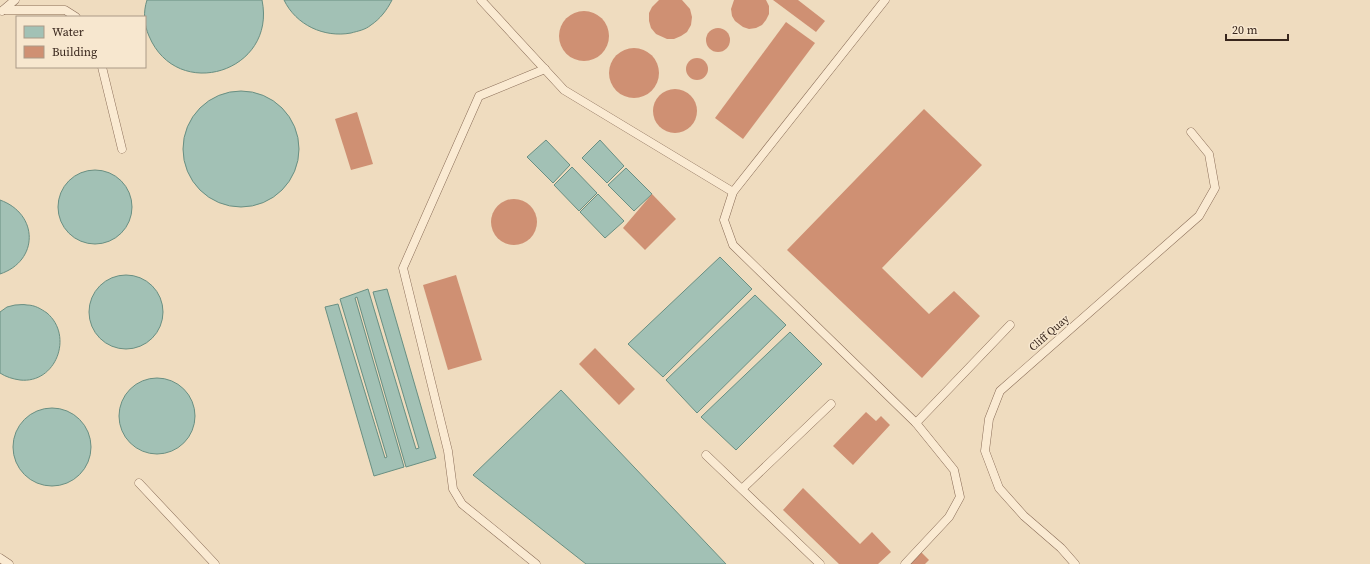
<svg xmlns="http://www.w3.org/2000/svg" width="1370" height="564" viewBox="0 0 1370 564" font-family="'Source Serif 4',serif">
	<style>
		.water { fill: #a2c1b5; stroke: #698f82 }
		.building { fill: #cf9073 }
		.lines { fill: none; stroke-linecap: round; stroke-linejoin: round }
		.service-casing { stroke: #896c57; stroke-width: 9 }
		.service { stroke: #faead2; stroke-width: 8 }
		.labels { text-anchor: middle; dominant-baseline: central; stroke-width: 3; stroke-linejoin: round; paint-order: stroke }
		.street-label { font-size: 11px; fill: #38261c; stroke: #f7e7cf }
	</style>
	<rect width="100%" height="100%" fill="#efdcbf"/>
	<g class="water">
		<path d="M147,0H262C277,72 177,103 149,36C144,25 143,12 147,0Z"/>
		<path d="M284,0H392C387,10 380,19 371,25C365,30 358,31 351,33C324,38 296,25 284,0Z"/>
		<circle cx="241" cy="149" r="58"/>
		<polygon points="546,140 570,165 553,183 527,157"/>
		<polygon points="600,140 624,166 607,183 582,158"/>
		<polygon points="572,167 597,193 579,211 554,185"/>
		<polygon points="626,168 652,194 634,211 608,185"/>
		<circle cx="95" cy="207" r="37"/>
		<polygon points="598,194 624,221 605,238 580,212"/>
		<path d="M0,200C39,214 39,261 0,274Z"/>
		<polygon points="720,257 752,289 663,377 628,344"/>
		<circle cx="126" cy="312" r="37"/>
		<polygon points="368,289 416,449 419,448 373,292 387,289 436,458 406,467 357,297 355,298 404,467 374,476 325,307 338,304 385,458 387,457 340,299"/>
		<polygon points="755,295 786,325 697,413 666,380"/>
		<path d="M15,305C19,305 23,304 27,305C35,305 41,309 47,313C74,336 56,384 20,380C13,379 6,377 0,373V312L7,307Z"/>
		<polygon points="790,332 822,364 736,450 701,417"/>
		<circle cx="157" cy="416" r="38"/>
		<polygon points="561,390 726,564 586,564 473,475"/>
		<circle cx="52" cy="447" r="39"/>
	</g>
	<g class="building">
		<polygon points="659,0 682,0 690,9 692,17 691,25 687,32 681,36 674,39 667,39 656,34 651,28 649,21 649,13 652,7"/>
		<polygon points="734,0 766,0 769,6 769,14 766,20 762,25 756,28 749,29 743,27 735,21 732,16 731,9"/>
		<polygon points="773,0 798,0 825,21 816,32"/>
		<circle cx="584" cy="36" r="25"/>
		<polygon points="786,22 815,43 743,139 715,118"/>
		<circle cx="718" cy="40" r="12"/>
		<circle cx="634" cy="73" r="25"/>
		<circle cx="697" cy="69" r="11"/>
		<circle cx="675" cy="111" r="22"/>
		<polygon points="924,109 982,165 882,268 929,314 954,291 980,316 922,378 787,250"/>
		<polygon points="357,112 373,164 351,170 335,119"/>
		<polygon points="652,194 676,219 645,250 623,228"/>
		<circle cx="514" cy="222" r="23"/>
		<polygon points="456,275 482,360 448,370 423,285"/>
		<polygon points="595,348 635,389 619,405 579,364"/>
		<polygon points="866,412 876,421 881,416 890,425 853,465 833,446"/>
		<polygon points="803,488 860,544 872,532 891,552 878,564 839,564 783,510"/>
		<polygon points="921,552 929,560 925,564 908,564"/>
	</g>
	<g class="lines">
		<defs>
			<g id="service">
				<polyline points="481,0 564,90 733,192"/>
				<polyline points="885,0 733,192 724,220 733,245 916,423 954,470 960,497 949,517 905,564"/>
				<polyline points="4,10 65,10 76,17"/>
				<polyline points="2,11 15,0"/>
				<polyline points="102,67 122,149"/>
				<polyline points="916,423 1010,325"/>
				<polyline points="706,455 820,564"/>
				<polyline points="139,483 215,564"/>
				<polyline points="742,489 831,404"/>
				<polyline points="0,558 9,564"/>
				<polyline points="536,564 462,504 453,489 448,451 403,268 479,96 545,69"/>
				<polyline points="1075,564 1061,548 1024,516 999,488 985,451 989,419 1000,391 1199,216 1215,188 1209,154 1191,132"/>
			</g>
		</defs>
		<use href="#service" class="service-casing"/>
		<use href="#service" class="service"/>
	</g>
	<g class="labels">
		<g class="street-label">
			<text transform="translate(1049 333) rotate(-41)">Cliff Quay</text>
		</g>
	</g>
	<rect x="16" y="16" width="130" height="52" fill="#f7e7cf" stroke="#ab9a87"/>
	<rect x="24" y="26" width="20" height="12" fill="#a2c1b5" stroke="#ab9a87"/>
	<text x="52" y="36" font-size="12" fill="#38261c">Water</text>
	<rect x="24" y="46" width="20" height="12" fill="#cf9073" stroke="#ab9a87"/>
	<text x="52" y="56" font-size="12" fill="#38261c">Building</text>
	<path d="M1226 34v6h62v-6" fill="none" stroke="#38261c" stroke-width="2"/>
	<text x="1232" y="34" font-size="12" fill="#38261c" stroke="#f7e7cf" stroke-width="3" paint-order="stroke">20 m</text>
</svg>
